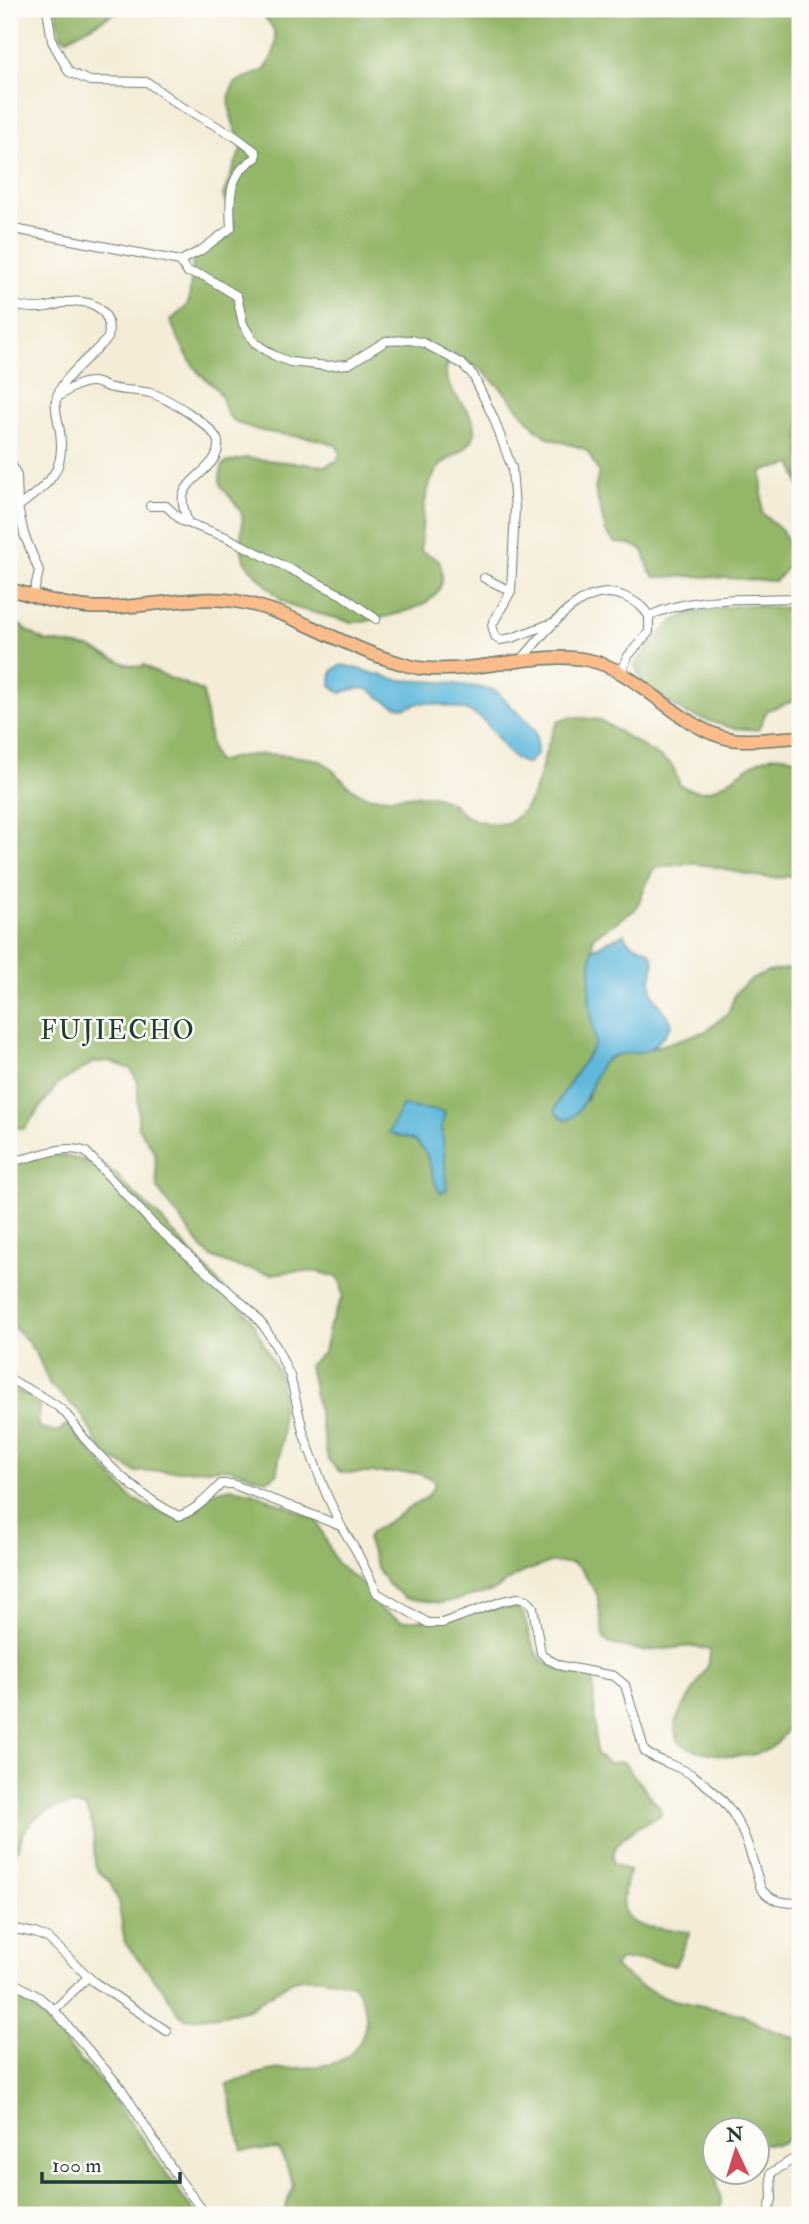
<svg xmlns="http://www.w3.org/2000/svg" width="809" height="2224" viewBox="0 0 809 2224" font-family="'IM FELL Double Pica',serif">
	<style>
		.forest { fill: #94b669; stroke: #5a7a4e; stroke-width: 2 }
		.water { fill: #5fb8dc; stroke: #3f7a88; stroke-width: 2 }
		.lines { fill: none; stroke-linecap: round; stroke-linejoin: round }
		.minor-casing { stroke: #6a7a6d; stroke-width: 10 }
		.primary-casing { stroke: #6a7a6d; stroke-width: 15 }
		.minor { stroke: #fff; stroke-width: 8 }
		.primary { stroke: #f9bc8a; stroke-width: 12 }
		.labels { text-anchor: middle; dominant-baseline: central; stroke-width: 5; stroke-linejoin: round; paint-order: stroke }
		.quarter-label { font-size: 26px; letter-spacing: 2px; fill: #1f3d34; stroke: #fdfcf7 }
	</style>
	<rect width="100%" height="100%" fill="#fdfcf7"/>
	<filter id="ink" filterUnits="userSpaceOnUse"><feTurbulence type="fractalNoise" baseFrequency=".0143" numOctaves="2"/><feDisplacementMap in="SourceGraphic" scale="14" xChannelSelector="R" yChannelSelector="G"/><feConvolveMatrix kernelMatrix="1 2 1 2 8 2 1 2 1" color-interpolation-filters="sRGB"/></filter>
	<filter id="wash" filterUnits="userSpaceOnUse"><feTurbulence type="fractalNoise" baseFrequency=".00686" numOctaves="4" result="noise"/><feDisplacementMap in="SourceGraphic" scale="28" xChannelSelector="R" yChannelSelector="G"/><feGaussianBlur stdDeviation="1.57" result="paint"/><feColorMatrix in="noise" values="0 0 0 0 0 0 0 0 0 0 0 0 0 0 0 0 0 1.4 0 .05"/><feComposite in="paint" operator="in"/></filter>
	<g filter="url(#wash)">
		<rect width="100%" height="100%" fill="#f4ecd7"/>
		<g class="forest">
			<polygon points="56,9 122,9 67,39 61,36"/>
			<path d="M251,9H800V488L793,464L762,471V513C776,525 799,542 789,564C787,570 779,576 775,581L692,576L655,577L650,571L643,550L630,544L615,543L606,532L595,489L599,473L588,452L582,448L552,439L538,431L501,388L479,368L454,355C425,386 484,410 474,436C469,450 452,455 442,464C422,484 422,525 421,551L439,560C453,600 416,610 384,617C373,620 362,623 351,622L296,608L282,601L249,567C233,545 247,525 241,512C230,490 212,491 224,463L246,458L325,466L337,461L340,454L337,446C311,434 285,437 258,430C249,428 235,423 229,416C224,409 224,398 218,391C212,383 205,379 199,373C186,358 179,338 170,321L186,307L189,301L194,251C211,246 238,241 233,217C231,209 225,204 223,195L242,147C236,131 227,112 230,94C233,77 251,78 264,70C268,67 270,61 272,56C282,35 271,18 251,9Z"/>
			<path d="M800,604V699L767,710L758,730L732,728L687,714L643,685L635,665C665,628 669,613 720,608C731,607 742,605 752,605C767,606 787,611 800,604Z"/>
			<path d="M9,616L26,630L45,641L90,648L126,664L142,667L144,665C162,678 184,681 203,692L211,749L217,762C245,753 271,752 300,757C307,758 316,758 321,761C337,770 348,792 367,796C398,803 418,786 451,803C455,805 458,810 462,813C473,822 501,828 513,820C544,797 539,751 559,721L572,717L600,720L672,765L680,785C720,807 737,763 773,756C781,754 792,758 800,759V873C765,887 733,867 697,864C682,863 668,866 653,869L636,909L593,937L589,996L595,1044L560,1098L586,1101L599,1067L604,1061L623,1052L638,1053L706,1031L728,1013L736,992L747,982L767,972L795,968L800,964V1690C790,1749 762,1765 705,1752C696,1750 680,1747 677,1738C666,1713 713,1677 710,1650L694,1646L644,1651L610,1644L604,1639L597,1594L581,1569L572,1563H548L519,1574L493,1591L442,1603L405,1598L388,1584L379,1572L367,1539L370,1533L427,1497L435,1485L432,1479L417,1473H344L337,1470L328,1459L309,1365L324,1352L330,1325L343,1296L341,1282L336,1277L320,1272L295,1271L272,1274L234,1266L213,1258L202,1248L157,1188L155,1152L138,1127V1082L131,1069L109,1061L93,1063L58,1084L24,1129L9,1126Z"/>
			<polygon points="48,1153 98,1163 117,1174 125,1185 159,1217 250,1317 281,1378 282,1437 277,1473 272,1478 265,1480 228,1468 136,1472 103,1453 81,1413 50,1385 38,1357 25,1338 9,1323 9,1164"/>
			<path d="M9,1387L39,1401L38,1427L58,1432L67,1424L130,1497L148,1507L173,1516L180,1514L209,1493L231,1488L252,1492L316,1519L337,1564L366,1587L381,1610L401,1621L450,1618L498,1606L518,1609L523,1614C527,1626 530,1641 536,1652C545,1670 575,1674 593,1677L596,1754L609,1763L623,1762L660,1808L661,1815C643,1823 608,1841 613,1863L629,1871C609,1932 642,1926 690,1932L675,1966C655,1961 639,1958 619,1961L614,1967L639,1985L665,1998L740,2014L767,2028L800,2040V2125C781,2148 785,2145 757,2143L756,2130H714V2169L721,2199V2215H610L597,2213L594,2215H283L293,2185L286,2164L278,2149L242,2150L227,2085C242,2080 258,2072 274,2070C309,2065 349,2074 363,2034C370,2014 364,2000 353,1984C333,1980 313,1974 293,1980L248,2009L218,2016L186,2019L180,2015L164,1990L125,1943L118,1901L110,1882L98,1871L95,1864L93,1827L86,1808C74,1803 64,1805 53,1809C18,1822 27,1837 9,1863Z"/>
			<polygon points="9,1990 30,2004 108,2091 196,2215 94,2215 50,2212 9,2215"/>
		</g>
		<g class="water">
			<path d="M343,665L398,680L441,682L490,689L496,691L532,727L536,733L537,754L527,764C502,757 498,730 478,716C468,709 432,702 420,703C413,704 407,710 399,707C371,700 378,679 341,693L331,685L332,672L337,667Z"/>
			<path d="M624,934C628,949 648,944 653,957C656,966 650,976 651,985C652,1001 666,1010 672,1024C666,1034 660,1042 651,1048C636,1058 613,1047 601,1065C594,1074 575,1144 555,1110L560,1098L595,1044L589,996L592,949Z"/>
			<path d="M402,1106L445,1112L442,1125L447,1190L441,1193C428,1178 435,1158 416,1142C408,1136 397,1138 389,1132Z"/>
		</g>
	</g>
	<g filter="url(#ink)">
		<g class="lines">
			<defs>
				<g id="minor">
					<path d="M9,228L180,261L200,251L231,228C229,201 228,172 256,158V152L236,137L177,104L147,82L90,81L69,72L52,41L47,9"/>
					<polyline points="180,261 187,272 204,276 237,296 243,324 254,342 273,355 290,362 327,366 349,364 386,341 411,340 424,343 462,364 473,375 494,419 512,468 515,508 511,591 492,625 495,636 499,640 512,638 555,622"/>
					<path d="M9,304C21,307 35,310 47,307C54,306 61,303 68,302C94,299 113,311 108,338C94,354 59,379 56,400C54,410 59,422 60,432C66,474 47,484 18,507"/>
					<path d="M58,397C68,390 79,382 92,382C98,382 102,385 108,387C121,391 137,390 150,393C166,397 217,427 218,443C220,467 188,476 183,496C181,505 186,515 188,523"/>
					<polyline points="9,458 17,476 18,507 24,534 39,571 33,596"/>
					<polyline points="150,506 166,506 182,521 226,537 342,595 376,619"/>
					<polyline points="484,578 511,591"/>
					<path d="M649,616C695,595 744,600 793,598L800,595"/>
					<path d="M521,660C545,633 582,580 623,596C635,601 642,605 649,616V632L628,656L623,669L616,668"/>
					<path d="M9,1161C35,1160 60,1142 86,1152L155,1226L251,1311L265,1328L278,1350L290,1376L304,1435L325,1491L341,1526L357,1552L377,1593L428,1623H442L503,1601L518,1598L527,1600L533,1607L541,1653L547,1659L562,1666L614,1676L625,1685L645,1752C660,1762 679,1766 694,1776C741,1808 746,1838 761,1889C772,1902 784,1903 800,1903"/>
					<path d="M9,1378C26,1390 49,1397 64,1412C71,1419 77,1429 84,1438C110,1468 142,1498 179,1516C197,1510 208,1497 221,1484H232L341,1526"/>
					<polyline points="9,1928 35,1933 49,1939 94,1982 167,2031"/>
					<polyline points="9,1980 39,1997 54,2010 121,2088 176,2175 206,2215"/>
					<polyline points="54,2010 88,1977"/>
					<polyline points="767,2215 772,2199 771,2173 800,2155"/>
				</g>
				<path id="primary" d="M9,589C33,596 61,605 86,607C136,611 186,594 235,601C291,610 339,645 393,661C401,663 410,667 419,668C475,675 535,650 588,660C638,669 679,730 731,739C751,742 780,738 800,737"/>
			</defs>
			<use href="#minor" class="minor-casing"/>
			<use href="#primary" class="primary-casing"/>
			<use href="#minor" class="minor"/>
			<use href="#primary" class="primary"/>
		</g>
	</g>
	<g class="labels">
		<g class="quarter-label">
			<text x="118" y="1031">FUJIECHO</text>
		</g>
	</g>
	<rect width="809" height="2224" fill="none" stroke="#fdfcf7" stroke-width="35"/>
	<g transform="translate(736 2151) rotate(356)"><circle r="33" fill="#fdfcf7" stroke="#a4b0a9" stroke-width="2"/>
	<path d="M0-5L12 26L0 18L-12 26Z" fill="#d1495b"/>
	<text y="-10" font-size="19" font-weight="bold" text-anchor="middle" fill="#1f3d34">N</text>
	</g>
	<path d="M42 2172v10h138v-10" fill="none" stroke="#1f3d34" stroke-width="3.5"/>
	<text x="52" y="2172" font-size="21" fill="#1f3d34" stroke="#fdfcf7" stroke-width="5" paint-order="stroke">100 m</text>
</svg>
